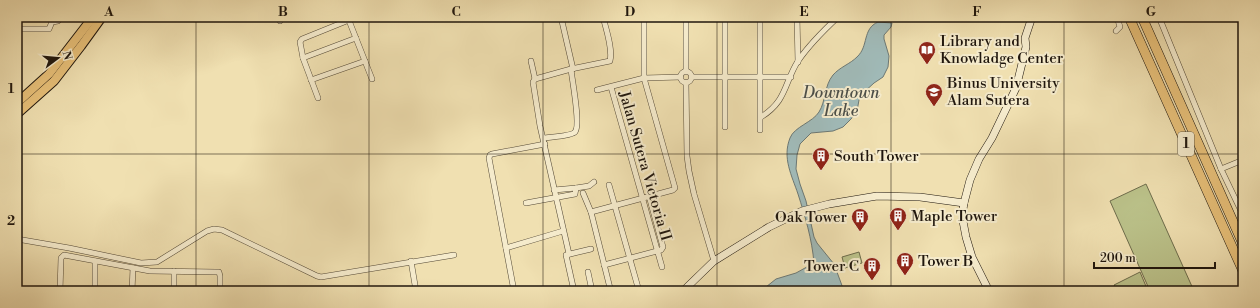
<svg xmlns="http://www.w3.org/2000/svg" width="1260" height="308" viewBox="0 0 1260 308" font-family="'Libre Bodoni',serif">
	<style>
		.green { fill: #bbc28a; stroke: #6d6c4c }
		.water { fill: #a0bab8; stroke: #6c7874 }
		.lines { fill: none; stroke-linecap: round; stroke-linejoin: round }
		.street-casing { stroke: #534836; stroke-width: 6 }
		.secondary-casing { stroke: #1f160d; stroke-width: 8 }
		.primary-casing { stroke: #1f160d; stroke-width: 10 }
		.highway-casing { stroke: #1f160d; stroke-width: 10 }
		.street { stroke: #f5ebcc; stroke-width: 5 }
		.secondary { stroke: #f5ebcc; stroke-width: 7 }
		.primary { stroke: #e8c078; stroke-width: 8 }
		.highway { stroke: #e8c078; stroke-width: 9 }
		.grid { fill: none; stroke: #1f160d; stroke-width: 1; stroke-opacity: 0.55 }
		.labels { text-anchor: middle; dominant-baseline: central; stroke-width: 4; stroke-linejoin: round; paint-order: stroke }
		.shield { fill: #f5ebcc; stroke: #5f5646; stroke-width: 1 }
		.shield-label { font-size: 14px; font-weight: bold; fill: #1f160d }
		.poi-label { font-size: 15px; fill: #1f160d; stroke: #f5ebcc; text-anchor: start }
		.street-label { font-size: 15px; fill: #1f160d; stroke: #f5ebcc }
		.water-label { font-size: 16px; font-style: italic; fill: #4c4f49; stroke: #f5ebcc }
		.neatline { fill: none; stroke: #1f160d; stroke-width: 1.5 }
		.grid-label { font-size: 13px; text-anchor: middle; font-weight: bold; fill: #1f160d }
	</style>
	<rect width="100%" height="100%" fill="#f0e0b1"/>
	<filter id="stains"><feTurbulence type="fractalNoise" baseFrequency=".005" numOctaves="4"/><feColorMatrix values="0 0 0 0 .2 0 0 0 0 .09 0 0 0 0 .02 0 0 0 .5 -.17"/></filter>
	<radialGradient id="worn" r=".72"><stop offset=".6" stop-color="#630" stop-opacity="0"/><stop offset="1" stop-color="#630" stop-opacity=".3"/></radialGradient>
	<g class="green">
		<polygon points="1146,184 1194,291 1150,291 1110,201"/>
		<polygon points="859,252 862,263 845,268 842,257"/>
		<polygon points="1140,272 1148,291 1117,291 1114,285"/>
	</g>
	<path class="water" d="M878,22L892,23L891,27L884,35V39L889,56L888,67L883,77L874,83L863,93L859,100L857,111L851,119L843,127L833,131L811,133L800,144L797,155L796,169L800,184L806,201L814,237L817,243L834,264L844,291H765L766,287L776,279L796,273L814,263C812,239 805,216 798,194C792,176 782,158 790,138C794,127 813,122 819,112C826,101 824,86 833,75C840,67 850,64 857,57C869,46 862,29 878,22Z"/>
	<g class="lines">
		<defs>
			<g id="street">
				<polyline points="279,17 280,21"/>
				<polyline points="561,17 573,69"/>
				<polyline points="686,17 686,72"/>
				<polyline points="725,17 725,127"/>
				<polyline points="760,17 760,130"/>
				<polyline points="797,17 798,62"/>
				<polyline points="1159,17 1221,169"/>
				<polyline points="348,18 372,79"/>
				<polyline points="17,29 49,29 52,22 58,21 57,17"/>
				<polyline points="1116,31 1120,27 1117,17"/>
				<polyline points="303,58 356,38"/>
				<polyline points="531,61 535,79"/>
				<circle cx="686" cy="77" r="5.5"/>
				<polyline points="692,77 791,77"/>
				<polyline points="311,80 365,61"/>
				<polyline points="686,83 687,156 689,171 694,194 714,261"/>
				<polyline points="611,87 662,267"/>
				<polyline points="597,90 644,78 681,77"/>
				<polyline points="318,98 303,58 300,42 302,39 349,20"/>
				<path d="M761,117C787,101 784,83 798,61C809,45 824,30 838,17"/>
				<path d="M544,138C550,137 572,136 575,132C581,125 572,80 571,69"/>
				<polyline points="1243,160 1221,169 1243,215"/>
				<polyline points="609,185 639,291"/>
				<polyline points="554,190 576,188"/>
				<polyline points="583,193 591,212 610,288"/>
				<polyline points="526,203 575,194 576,188 589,186 594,182"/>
				<polyline points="591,212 673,190 675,188 644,78 644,17"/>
				<polyline points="17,239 69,248 141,263 157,262 207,231 214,229 222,230 317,276 321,277 454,255"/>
				<polyline points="506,248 563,231"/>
				<path d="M569,254L540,126L533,82L535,79L571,69L610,61C613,49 606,29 603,17"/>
				<polyline points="411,261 416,291"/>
				<polyline points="604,265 661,250 663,247 649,196"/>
				<polyline points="588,272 592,291"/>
				<polyline points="60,291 61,258 64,255 150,271 216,272 219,272 220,276 220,291"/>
				<polyline points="95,291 95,261"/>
				<polyline points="132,291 133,268"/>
				<polyline points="174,291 174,271"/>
				<polyline points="514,291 489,158 490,155 492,154 545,144"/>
				<polyline points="574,291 566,255 591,249"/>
			</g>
			<g id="secondary">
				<polyline points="683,291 714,261 769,227 802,211 829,204 877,196 920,197 964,203"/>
				<polyline points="989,291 972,257 966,237 962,216 964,203 970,180 979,159 992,138 1016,88 1026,47 1025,38 1032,17"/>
			</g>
			<g id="primary">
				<polyline points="17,103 49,74 93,17"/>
				<polyline points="17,114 54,81 81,46 102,17"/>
			</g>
			<g id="highway">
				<polyline points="1129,17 1243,271"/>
				<polyline points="1142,17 1243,244"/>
			</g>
		</defs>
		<use href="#street" class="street-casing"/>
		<use href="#secondary" class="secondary-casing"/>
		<use href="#primary" class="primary-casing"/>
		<use href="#highway" class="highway-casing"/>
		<use href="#street" class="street"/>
		<use href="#secondary" class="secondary"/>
		<use href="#primary" class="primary"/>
		<use href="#highway" class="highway"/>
	</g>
	<path class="grid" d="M196,17V291M369,17V291M543,17V291M717,17V291M891,17V291M1064,17V291M17,154H1243"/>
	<defs>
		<symbol id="library-pin" viewBox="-11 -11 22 30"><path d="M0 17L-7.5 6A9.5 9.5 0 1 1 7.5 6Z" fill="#8f2418" stroke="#f5ebcc"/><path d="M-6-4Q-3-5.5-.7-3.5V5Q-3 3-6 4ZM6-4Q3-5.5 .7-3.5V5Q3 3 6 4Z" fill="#fff"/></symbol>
		<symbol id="university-pin" viewBox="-11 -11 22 30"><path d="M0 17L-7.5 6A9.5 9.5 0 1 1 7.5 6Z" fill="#8f2418" stroke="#f5ebcc"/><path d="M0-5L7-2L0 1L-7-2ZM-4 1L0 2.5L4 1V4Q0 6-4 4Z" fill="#fff"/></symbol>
		<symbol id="building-pin" viewBox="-11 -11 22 30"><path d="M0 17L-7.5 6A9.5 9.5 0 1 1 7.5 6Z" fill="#8f2418" stroke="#f5ebcc"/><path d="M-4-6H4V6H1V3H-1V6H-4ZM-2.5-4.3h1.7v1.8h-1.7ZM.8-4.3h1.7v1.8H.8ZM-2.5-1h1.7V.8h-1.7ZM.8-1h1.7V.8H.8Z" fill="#fff"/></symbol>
	</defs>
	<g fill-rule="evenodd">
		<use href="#library-pin" x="917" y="40" width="20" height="27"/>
		<use href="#university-pin" x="924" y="82" width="20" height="27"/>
		<use href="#building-pin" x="811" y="146" width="20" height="27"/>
		<use href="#building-pin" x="888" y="206" width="20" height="27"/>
		<use href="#building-pin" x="850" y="207" width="20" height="27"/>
		<use href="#building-pin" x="895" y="251" width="20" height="27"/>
		<use href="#building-pin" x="862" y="256" width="20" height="27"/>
	</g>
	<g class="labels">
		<rect class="shield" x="1178" y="132" width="16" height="24" rx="3"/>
		<g class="shield-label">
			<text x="1186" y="144">1</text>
		</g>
		<g class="poi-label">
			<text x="940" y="41">Library and<tspan x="940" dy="17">Knowladge Center</tspan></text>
			<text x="947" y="83">Binus University<tspan x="947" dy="17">Alam Sutera</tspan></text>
			<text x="834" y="156">South Tower</text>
			<text x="911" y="216">Maple Tower</text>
			<text x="847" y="217" text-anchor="end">Oak Tower</text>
			<text x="918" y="261">Tower B</text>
			<text x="859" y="266" text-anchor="end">Tower C</text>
		</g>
		<g class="street-label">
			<text transform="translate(645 166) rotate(74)">Jalan Sutera Victoria II</text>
		</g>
		<g class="water-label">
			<text x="841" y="93">Downtown<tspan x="841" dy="18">Lake</tspan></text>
		</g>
	</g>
	<rect width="1260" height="308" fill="none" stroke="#f0e0b1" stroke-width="44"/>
	<g transform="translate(58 58) rotate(74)" stroke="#f5ebcc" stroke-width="3" paint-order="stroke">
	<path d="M0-3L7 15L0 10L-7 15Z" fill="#1f160d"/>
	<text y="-6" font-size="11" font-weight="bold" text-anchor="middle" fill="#1f160d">N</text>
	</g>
	<path d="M1094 262v6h121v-6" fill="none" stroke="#1f160d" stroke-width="2"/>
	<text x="1100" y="262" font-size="12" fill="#1f160d" stroke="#f5ebcc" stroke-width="3" paint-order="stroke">200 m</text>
	<rect x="22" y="22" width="1216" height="264" class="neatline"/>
	<g class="grid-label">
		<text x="109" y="16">A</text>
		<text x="283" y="16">B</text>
		<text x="456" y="16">C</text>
		<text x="630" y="16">D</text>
		<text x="804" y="16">E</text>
		<text x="977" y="16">F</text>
		<text x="1151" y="16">G</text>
		<text x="11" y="93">1</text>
		<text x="11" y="225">2</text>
	</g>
	<rect width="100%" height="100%" filter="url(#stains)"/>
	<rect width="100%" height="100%" fill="url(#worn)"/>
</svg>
